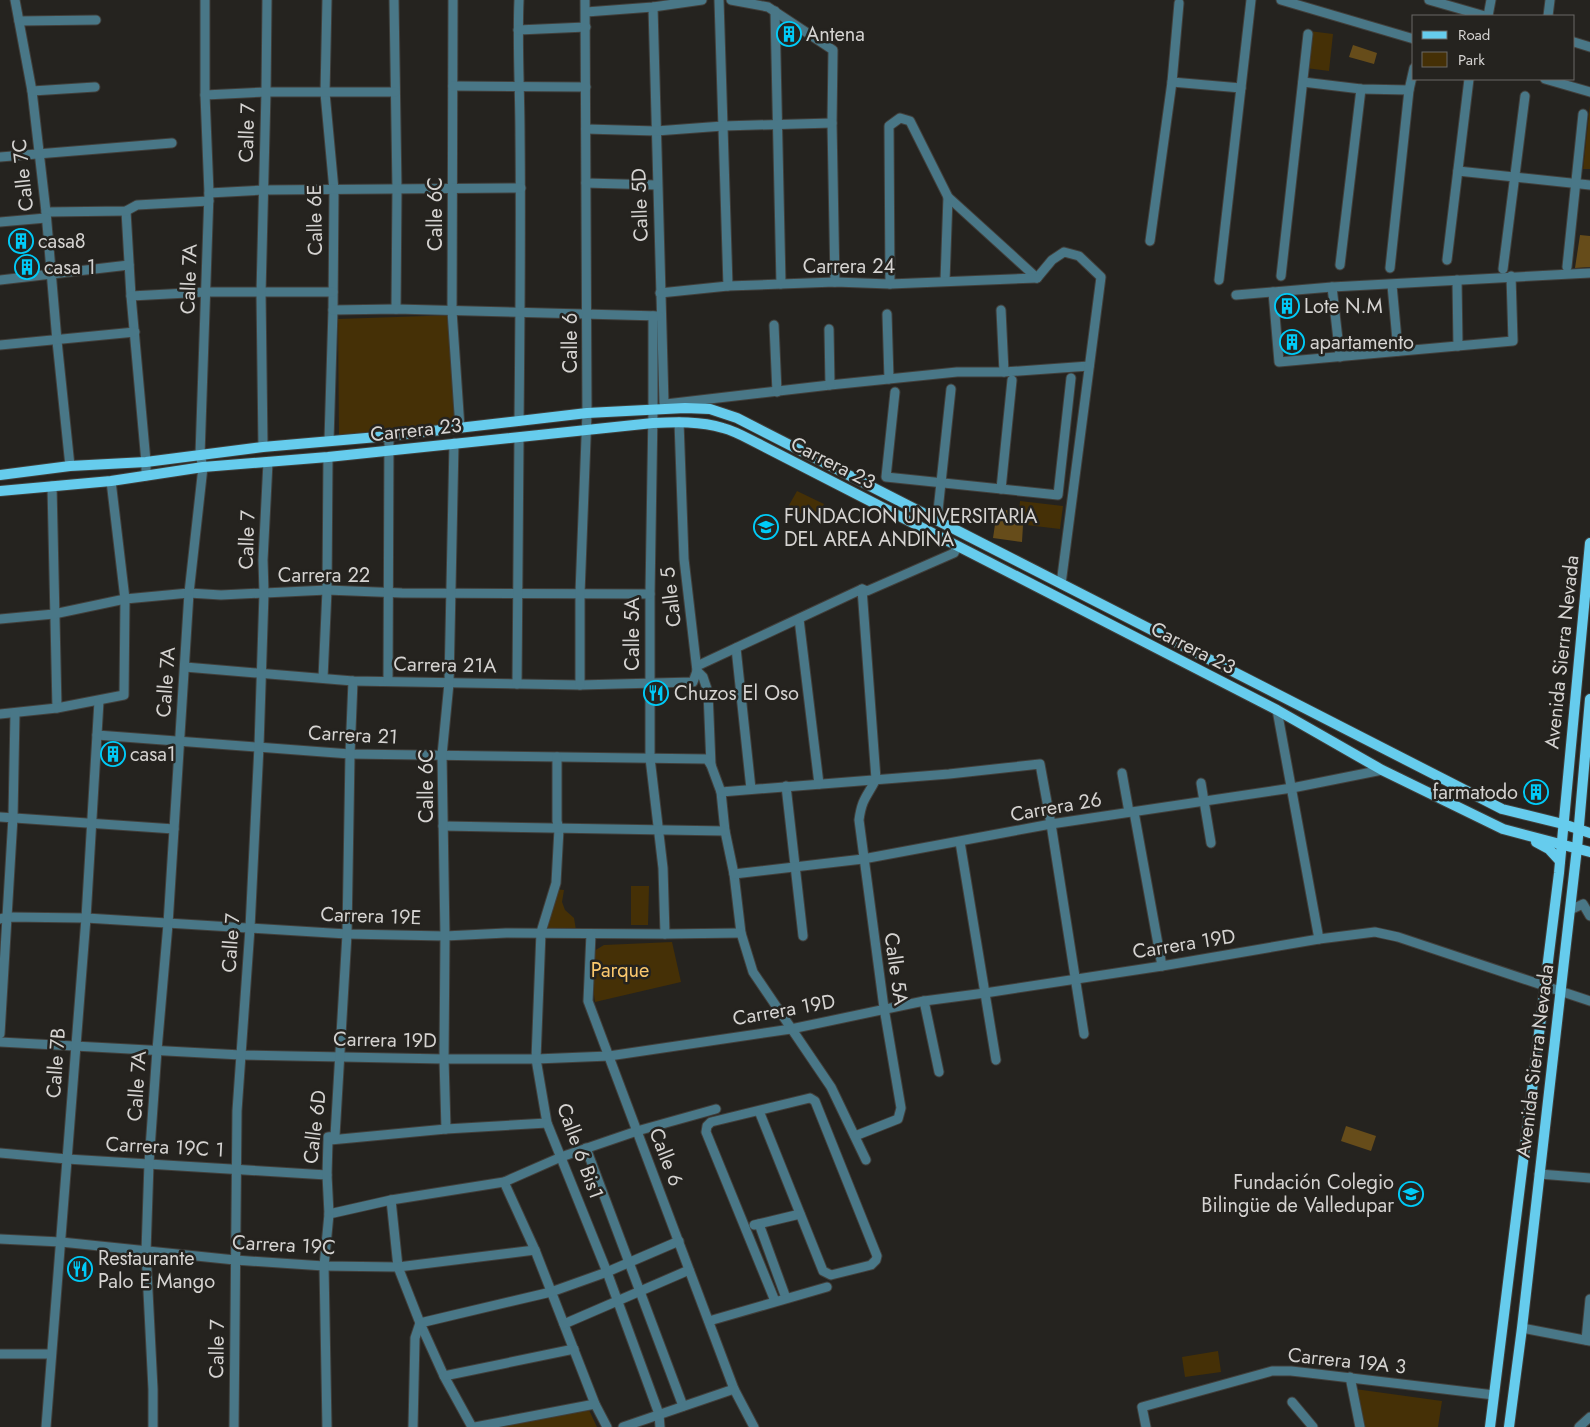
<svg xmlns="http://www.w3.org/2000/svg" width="1590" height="1427" viewBox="0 0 1590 1427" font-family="Jost,sans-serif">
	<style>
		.green { fill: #453006 }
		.water { fill: #664c1a }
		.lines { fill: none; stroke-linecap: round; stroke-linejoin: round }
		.minor-casing { stroke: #413f3b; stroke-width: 11 }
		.major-casing { stroke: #413f3b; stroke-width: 12 }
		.minor { stroke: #497787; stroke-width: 9 }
		.major { stroke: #66cced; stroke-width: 10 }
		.labels { text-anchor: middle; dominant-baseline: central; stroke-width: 5; stroke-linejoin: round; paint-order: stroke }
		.poi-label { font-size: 20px; fill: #d5d3d1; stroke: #25231f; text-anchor: start }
		.street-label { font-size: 20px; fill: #d5d3d1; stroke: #25231f }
		.park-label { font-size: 20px; fill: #fbc86d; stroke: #25231f }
	</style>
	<rect width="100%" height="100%" fill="#25231f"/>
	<g class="green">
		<polygon points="1309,31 1333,34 1329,71 1306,68"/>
		<polygon points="1590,105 1590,169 1583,169"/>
		<polygon points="455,315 458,424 339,436 338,319"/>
		<polygon points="797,491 824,504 816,521 788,507"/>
		<polygon points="1020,501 1063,506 1060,529 1018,524"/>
		<polygon points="631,886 649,886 648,925 631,925"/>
		<polygon points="555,889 564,890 562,902 565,910 574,918 576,930 545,931"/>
		<polygon points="672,942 681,982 595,1002 589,959 594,951 604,945"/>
		<polygon points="1218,1351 1221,1372 1185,1377 1182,1357"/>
		<polygon points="1355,1389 1442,1401 1438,1427 1364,1427"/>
		<polygon points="589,1410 597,1427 497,1427"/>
	</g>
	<g class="water">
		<polygon points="1353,45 1377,53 1374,64 1349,57"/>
		<polygon points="1580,235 1590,236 1590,267 1575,268"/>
		<polygon points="1009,510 1013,524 1023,525 1022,542 993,538 997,511"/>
		<polygon points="1346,1126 1376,1136 1371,1151 1341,1141"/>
	</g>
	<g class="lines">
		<defs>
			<g id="minor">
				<polyline points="15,0 32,91 46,212 57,341 70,466"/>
				<polyline points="327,0 325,93 334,190 333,310 329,440"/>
				<polyline points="394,0 397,189 396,309"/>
				<polyline points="453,0 452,311 460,428"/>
				<path d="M519,0C517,45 520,91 520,136C521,231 520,326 519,421"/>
				<polyline points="719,0 728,286"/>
				<polyline points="731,0 768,7 833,50 832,123 835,282"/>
				<polyline points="1281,0 1414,39"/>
				<polyline points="1429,0 1485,16"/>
				<polyline points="653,7 664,403 666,404 830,385 957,372 1004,372 1089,366"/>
				<polyline points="775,11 781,284"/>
				<polyline points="586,12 653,7 702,0"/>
				<polyline points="1488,16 1491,0"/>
				<polyline points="1548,16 1550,0"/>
				<polyline points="19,21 96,20"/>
				<polyline points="518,30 586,27"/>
				<polyline points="1574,42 1590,47"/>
				<polyline points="1545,79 1590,92"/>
				<polyline points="1172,82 1241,88"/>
				<polyline points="1303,82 1361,89 1409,90"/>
				<polyline points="453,86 586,87"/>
				<polyline points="32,91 95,87"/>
				<polyline points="205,95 266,92 395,92"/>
				<polyline points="586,129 656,131 723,126 832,123"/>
				<polyline points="0,157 172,143"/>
				<polyline points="1458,171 1590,185"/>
				<polyline points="586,183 657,185"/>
				<polyline points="209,193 263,190 521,188"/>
				<polyline points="126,211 131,296 146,462 146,476"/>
				<polyline points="46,212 126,211 137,205 209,201"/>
				<polyline points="0,222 46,218"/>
				<polyline points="1150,241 1172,82 1179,3"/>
				<polyline points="1447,260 1469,79"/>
				<polyline points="1340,265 1361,89"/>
				<polyline points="1567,267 1583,114"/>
				<polyline points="1390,268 1409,90 1414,68"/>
				<polyline points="1503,269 1525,96"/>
				<polyline points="1281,276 1308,34"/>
				<polyline points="1037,278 1052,260 1064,252 1079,256 1101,277 1061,584"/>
				<polyline points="0,280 129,265"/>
				<polyline points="1219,280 1251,0"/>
				<polyline points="1457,280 1458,346"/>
				<polyline points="945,281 948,197"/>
				<polyline points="890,284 889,126 900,118 910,121 948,197 1037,278"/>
				<polyline points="1392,285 1398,351"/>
				<polyline points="1332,287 1340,357"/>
				<polyline points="1273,292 1279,362 1513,341 1511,276"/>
				<polyline points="660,293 728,286 781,284 835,282 890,284 1037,278"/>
				<polyline points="1236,295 1332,287 1590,273"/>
				<polyline points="131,296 206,292 333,292"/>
				<polyline points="333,310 396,309 659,316"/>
				<polyline points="1001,310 1004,372"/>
				<polyline points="887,314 889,379"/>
				<polyline points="653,316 653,410 650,594 650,758 663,868 665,934"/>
				<polyline points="774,325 777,392"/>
				<polyline points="829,329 830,385"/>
				<polyline points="0,345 135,332"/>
				<polyline points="895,392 886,477 1058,495 1071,378"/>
				<polyline points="679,422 684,559 697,671 703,677 708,692 711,765"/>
				<polyline points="263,447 261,293 266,92 267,0"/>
				<polyline points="52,486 57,708"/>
				<polyline points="1001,489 1012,380"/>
				<polyline points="937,520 951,389"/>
				<polyline points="0,619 54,614 125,599 189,593 221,595 327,590 402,593 650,594"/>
				<polyline points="799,619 819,784"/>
				<polyline points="736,648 751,789"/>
				<polyline points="697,666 862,589 867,591 954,553 957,547"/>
				<polyline points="185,667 353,681 580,685 693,682 697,671"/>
				<polyline points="323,678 327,590 328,457"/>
				<polyline points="388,681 389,436"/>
				<polyline points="517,684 519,438"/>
				<polyline points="580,685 580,593 587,413 585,0"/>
				<polyline points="1277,710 1319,939"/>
				<polyline points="0,714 57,708 124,695 125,599 111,481"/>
				<polyline points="97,735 350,754 707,759 711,765 721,792 725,831 734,874 741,933 753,972 831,1087 866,1160"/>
				<polyline points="557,757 557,821 559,829 556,883 541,932 536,1059 547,1123 607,1272 659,1414 660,1427"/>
				<polyline points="1122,773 1129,812"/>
				<polyline points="1201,783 1211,843"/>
				<polyline points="786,786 803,936"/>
				<polyline points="721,792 949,774 1040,764 1051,824 1084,1034"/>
				<polyline points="1134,812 1162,966"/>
				<polyline points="0,817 174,829"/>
				<polyline points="443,826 725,831"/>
				<polyline points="960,842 996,1060"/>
				<polyline points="734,874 863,859 1051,824 1292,788 1382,770"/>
				<polyline points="1570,910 1583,904 1590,916"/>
				<polyline points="0,919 7,917 86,918 347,934 445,936 506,933 665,934 741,933"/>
				<polyline points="591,934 588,1001 734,1389 754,1427"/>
				<polyline points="924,1001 939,1072"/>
				<polyline points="0,1034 13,817 15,713"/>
				<polyline points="0,1042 241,1055 444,1059 536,1059 609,1056 791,1029 924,1001 985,993 1162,966 1319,939 1375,932 1398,937 1590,1001"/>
				<polyline points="759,1111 823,1271 831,1275 871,1265 876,1260 877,1256 815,1101 810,1098 711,1122 707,1126 706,1132 775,1301"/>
				<polyline points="446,1129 444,1059 445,936 442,755 449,683 454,443"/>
				<path d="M855,1136L898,1119L901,1108L884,1008L859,820C862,798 867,797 876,779L862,589"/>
				<polyline points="330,1140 446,1129 547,1123"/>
				<polyline points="586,1148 683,1406"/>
				<polyline points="0,1153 67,1159 327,1175"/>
				<polyline points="1539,1174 1590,1178"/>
				<polyline points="504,1182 535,1250 595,1404 607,1427"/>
				<polyline points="391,1200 398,1267 420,1323 444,1376 472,1427"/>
				<polyline points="329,1214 391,1200 504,1182 561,1157 637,1131 716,1109"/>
				<polyline points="759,1224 786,1298"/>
				<polyline points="754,1225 800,1214"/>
				<polyline points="0,1239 61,1242 235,1260 324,1266 398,1267 535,1250"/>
				<polyline points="709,1321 827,1287"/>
				<polyline points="564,1324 689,1270"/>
				<polyline points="1522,1328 1590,1341"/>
				<polyline points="1586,1340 1590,1299"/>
				<polyline points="0,1354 50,1354"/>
				<polyline points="444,1376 574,1349"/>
				<polyline points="1350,1377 1360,1427"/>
				<polyline points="1292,1402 1313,1427"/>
				<polyline points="46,1427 86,918 99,701"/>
				<polyline points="153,1427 153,1389 146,1252 149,1163 157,1050 168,924 189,593 203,467 200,455 209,193 205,95 205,0"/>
				<polyline points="234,1427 237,1111 250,928 259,746 264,593 263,560 268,462"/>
				<polyline points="327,1427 324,1266 329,1214 327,1175 328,1140 328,1137 335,1136 347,934 350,754 353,681"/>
				<polyline points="413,1427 415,1338 420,1323 551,1292 607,1272 679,1241"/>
				<polyline points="475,1427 595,1404"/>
				<polyline points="623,1427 734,1389"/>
				<polyline points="1146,1427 1142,1407 1272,1371 1291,1371 1309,1373 1494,1395"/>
				<polyline points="1579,1427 1590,1417"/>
			</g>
			<g id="major">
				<polyline points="0,475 70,466 146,462 263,447 389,436 587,413 685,408 710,409 737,418 1502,809 1563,824 1590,833"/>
				<path d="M0,491L111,481L203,467L328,457L653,423C676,422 700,421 723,428C735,431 747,438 759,444L1277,710L1382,770L1503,829L1590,852"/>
				<polyline points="1536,842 1549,849 1560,861"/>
				<polyline points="1490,1427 1559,873 1590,543"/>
				<polyline points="1509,1427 1522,1328 1577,848 1590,699"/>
			</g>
		</defs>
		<use href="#minor" class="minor-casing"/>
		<use href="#major" class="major-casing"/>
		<use href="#minor" class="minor"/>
		<use href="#major" class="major"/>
	</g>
	<defs>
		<symbol id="building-ring" viewBox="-11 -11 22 22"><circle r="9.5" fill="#25231f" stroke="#00cbf8" stroke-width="1.5"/><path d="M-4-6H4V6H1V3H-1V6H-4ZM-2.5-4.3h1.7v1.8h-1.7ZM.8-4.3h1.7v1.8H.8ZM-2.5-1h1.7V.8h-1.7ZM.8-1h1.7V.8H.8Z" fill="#00cbf8"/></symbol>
		<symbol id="university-ring" viewBox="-11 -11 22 22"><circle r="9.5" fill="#25231f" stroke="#00cbf8" stroke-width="1.5"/><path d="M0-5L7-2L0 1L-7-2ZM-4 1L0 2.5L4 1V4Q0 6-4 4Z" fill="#00cbf8"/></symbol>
		<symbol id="restaurant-ring" viewBox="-11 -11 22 22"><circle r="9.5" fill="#25231f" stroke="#00cbf8" stroke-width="1.5"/><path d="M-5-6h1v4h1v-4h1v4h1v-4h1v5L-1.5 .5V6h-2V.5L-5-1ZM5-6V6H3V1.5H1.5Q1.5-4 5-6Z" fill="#00cbf8"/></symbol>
		<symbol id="school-ring" viewBox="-11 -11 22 22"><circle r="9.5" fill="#25231f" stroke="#00cbf8" stroke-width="1.5"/><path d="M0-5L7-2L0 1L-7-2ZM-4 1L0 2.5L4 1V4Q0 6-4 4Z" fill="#00cbf8"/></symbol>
	</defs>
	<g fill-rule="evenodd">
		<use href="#building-ring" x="775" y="20" width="28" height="28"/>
		<use href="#building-ring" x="7" y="227" width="28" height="28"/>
		<use href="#building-ring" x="13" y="253" width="28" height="28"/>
		<use href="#building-ring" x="1273" y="292" width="28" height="28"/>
		<use href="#building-ring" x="1278" y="328" width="28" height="28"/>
		<use href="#university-ring" x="752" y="513" width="28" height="28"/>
		<use href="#restaurant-ring" x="642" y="679" width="28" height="28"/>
		<use href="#building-ring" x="99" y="740" width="28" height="28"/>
		<use href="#building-ring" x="1522" y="778" width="28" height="28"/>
		<use href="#school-ring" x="1397" y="1180" width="28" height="28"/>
		<use href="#restaurant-ring" x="66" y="1255" width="28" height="28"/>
	</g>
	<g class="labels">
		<g class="poi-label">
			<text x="806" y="34">Antena</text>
			<text x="38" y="241">casa8</text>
			<text x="44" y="267">casa 1</text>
			<text x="1304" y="306">Lote N.M</text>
			<text x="1310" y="342">apartamento</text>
			<text x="784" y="516">FUNDACION UNIVERSITARIA<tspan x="784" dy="23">DEL AREA ANDINA</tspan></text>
			<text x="674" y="693">Chuzos El Oso</text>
			<text x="130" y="754">casa1</text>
			<text x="1518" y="792" text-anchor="end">farmatodo</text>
			<text x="1394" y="1182" text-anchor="end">Fundación Colegio<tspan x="1394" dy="23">Bilingüe de Valledupar</tspan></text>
			<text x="98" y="1258">Restaurante<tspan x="98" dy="23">Palo E Mango</tspan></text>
		</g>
		<g class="street-label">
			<text transform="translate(247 133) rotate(-88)">Calle 7</text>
			<text transform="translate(23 175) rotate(-96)">Calle 7C</text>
			<text transform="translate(640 205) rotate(-92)">Calle 5D</text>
			<text transform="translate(435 214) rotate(-90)">Calle 6C</text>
			<text transform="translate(315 220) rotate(-91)">Calle 6E</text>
			<text x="849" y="266">Carrera 24</text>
			<text transform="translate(189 279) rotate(-88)">Calle 7A</text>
			<text transform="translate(570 343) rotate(-90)">Calle 6</text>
			<text transform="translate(416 430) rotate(-6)">Carrera 23</text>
			<text transform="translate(833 463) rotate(27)">Carrera 23</text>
			<text transform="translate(247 540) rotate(-88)">Calle 7</text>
			<text x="324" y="575">Carrera 22</text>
			<text transform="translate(671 597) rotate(-97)">Calle 5</text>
			<text transform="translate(632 634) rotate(-90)">Calle 5A</text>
			<text transform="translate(1193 648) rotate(27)">Carrera 23</text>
			<text transform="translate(1562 652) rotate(-84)">Avenida Sierra Nevada</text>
			<text transform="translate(445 665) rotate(1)">Carrera 21A</text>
			<text transform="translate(166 682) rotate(-86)">Calle 7A</text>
			<text transform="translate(353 735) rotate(3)">Carrera 21</text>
			<text transform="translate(426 786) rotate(-90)">Calle 6C</text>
			<text transform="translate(1056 807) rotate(-10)">Carrera 26</text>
			<text transform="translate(371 916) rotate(2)">Carrera 19E</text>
			<text transform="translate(231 943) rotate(-86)">Calle 7</text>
			<text transform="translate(1184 944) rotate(-9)">Carrera 19D</text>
			<text transform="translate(896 969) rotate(82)">Calle 5A</text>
			<text transform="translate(784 1010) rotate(-10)">Carrera 19D</text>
			<text transform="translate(385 1040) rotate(1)">Carrera 19D</text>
			<text transform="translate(1535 1061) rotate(-83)">Avenida Sierra Nevada</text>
			<text transform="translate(56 1063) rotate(-86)">Calle 7B</text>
			<text transform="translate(137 1086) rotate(-86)">Calle 7A</text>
			<text transform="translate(315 1127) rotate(-83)">Calle 6D</text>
			<text transform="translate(165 1147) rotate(3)">Carrera 19C 1</text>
			<text transform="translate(580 1151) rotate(70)">Calle 6 Bis1</text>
			<text transform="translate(666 1157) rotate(69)">Calle 6</text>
			<text transform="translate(284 1245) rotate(3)">Carrera 19C</text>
			<text transform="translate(217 1349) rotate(-89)">Calle 7</text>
			<text transform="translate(1347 1361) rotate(6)">Carrera 19A 3</text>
		</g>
		<g class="park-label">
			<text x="620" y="970">Parque</text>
		</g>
	</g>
	<rect x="1412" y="15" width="162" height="65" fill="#25231f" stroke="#6b6966"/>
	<rect x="1422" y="31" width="25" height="8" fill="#66cced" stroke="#6b6966"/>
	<text x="1458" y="40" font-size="15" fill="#d5d3d1">Road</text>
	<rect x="1422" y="52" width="25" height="15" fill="#453006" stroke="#6b6966"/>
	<text x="1458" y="65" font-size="15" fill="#d5d3d1">Park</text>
</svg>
